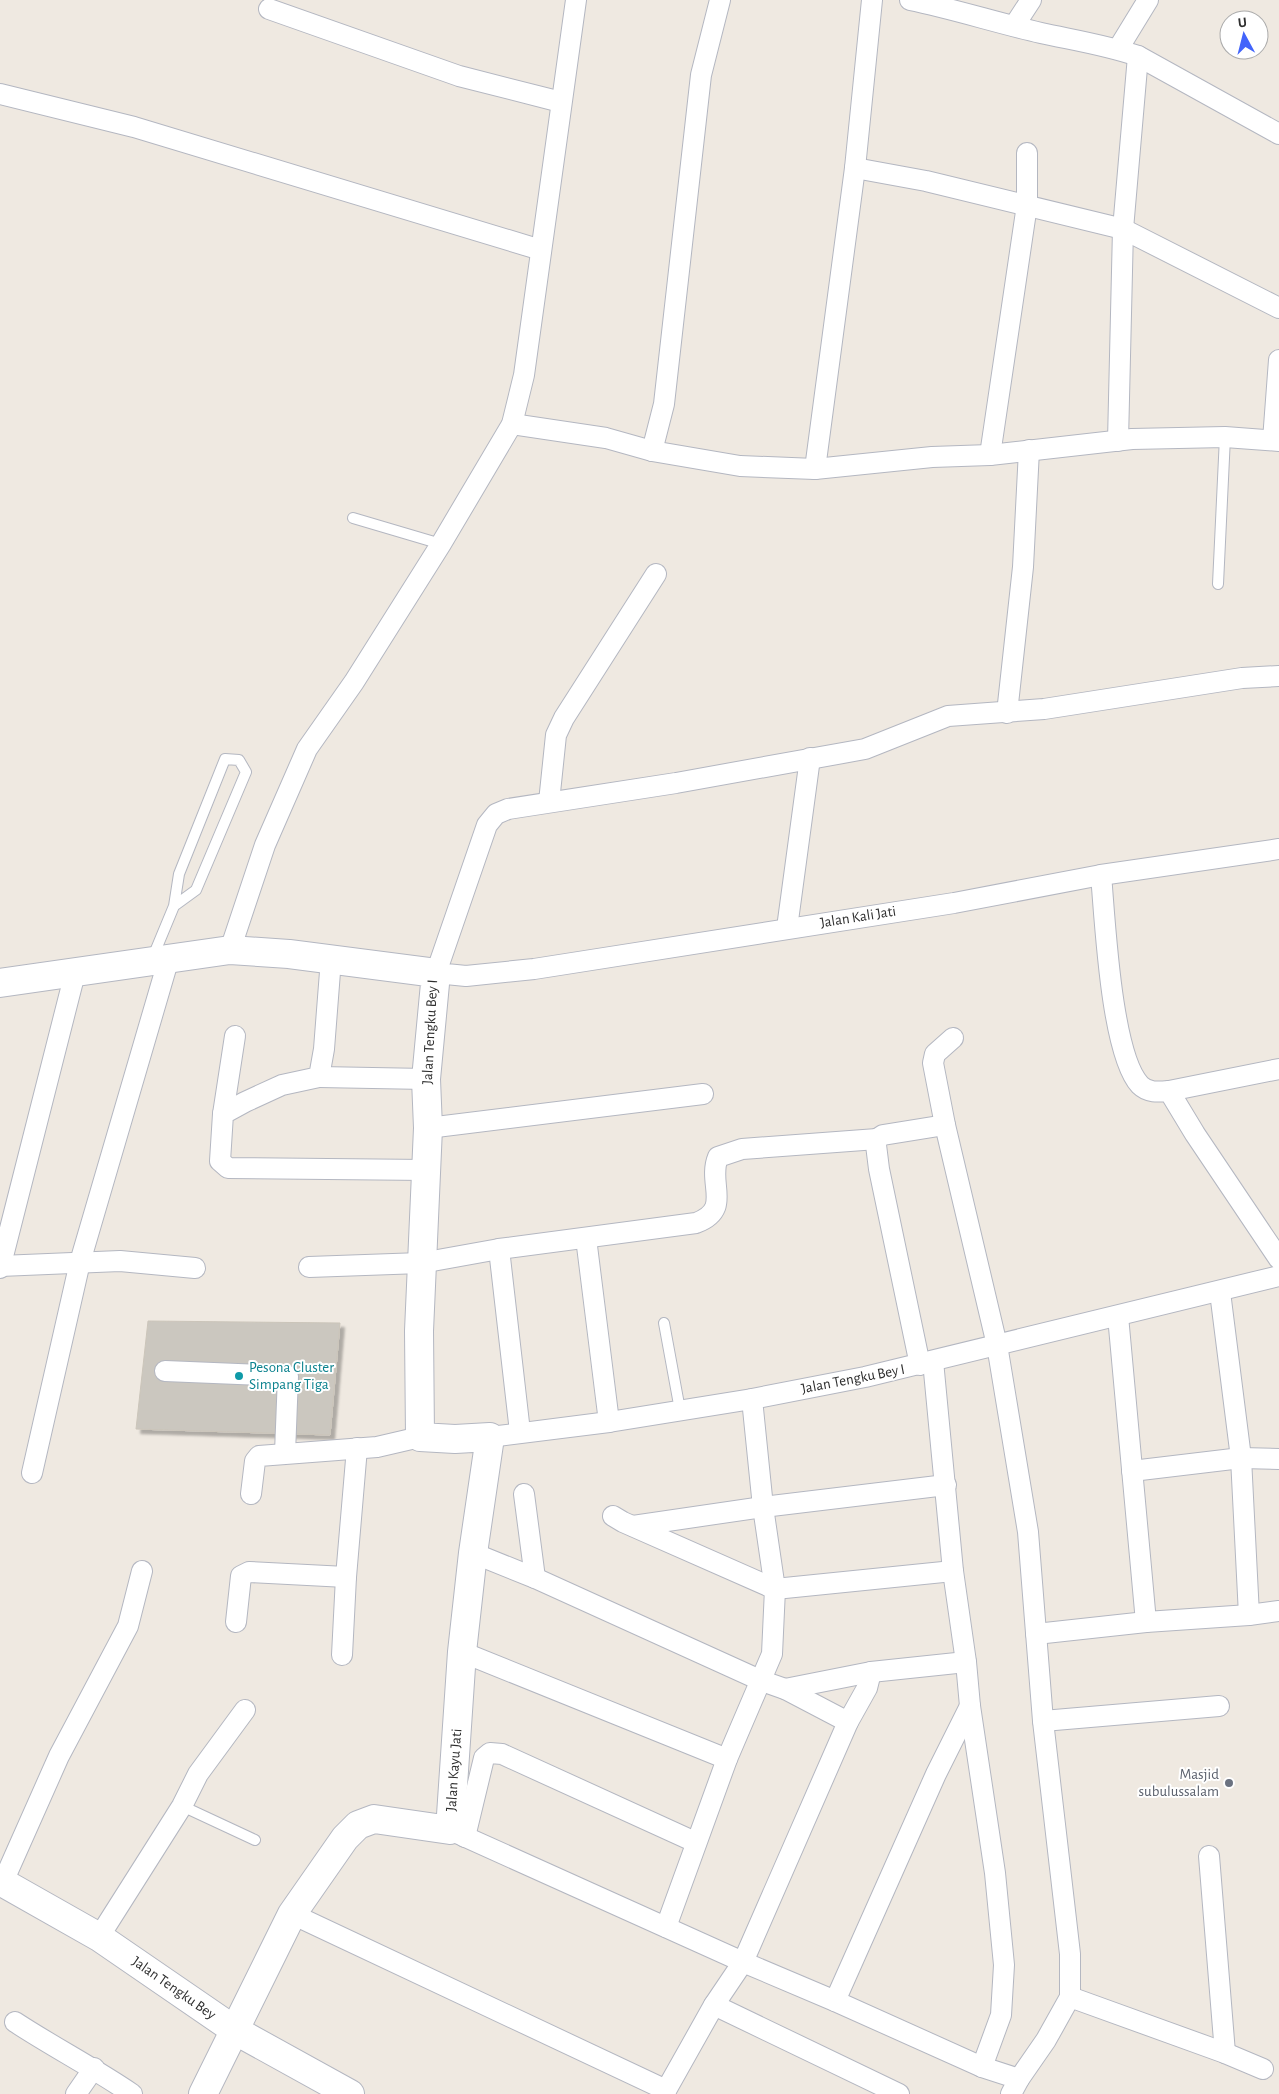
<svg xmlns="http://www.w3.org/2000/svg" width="1279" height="2094" viewBox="0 0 1279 2094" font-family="'Alegreya Sans',sans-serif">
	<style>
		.building { fill: #cbc7bf; stroke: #cbc5ba; filter: url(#shadow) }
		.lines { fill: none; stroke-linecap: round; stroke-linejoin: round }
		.lane-casing { stroke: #b4b7c1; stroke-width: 12 }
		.street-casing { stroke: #b4b7c1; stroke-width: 22 }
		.secondary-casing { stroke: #b4b7c1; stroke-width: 30 }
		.lane { stroke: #fff; stroke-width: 10 }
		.street { stroke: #fff; stroke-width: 20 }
		.secondary { stroke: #fff; stroke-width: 28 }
		.culture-dot { fill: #0f9aa8; stroke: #fff; stroke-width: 2 }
		.worship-dot { fill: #6b7280; stroke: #fff; stroke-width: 2 }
		.labels { text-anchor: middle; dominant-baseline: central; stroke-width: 4; stroke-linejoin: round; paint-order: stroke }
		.street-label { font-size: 15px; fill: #2e2e2e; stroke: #fff }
		.culture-label { font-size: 15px; fill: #0d838f; stroke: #fff; text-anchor: start }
		.worship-label { font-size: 15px; fill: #5b616d; stroke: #fff; text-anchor: end }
	</style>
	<defs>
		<filter id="shadow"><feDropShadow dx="4.5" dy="4.5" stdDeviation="1" flood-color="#0004"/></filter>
	</defs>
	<rect width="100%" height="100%" fill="#efe9e1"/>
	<polygon class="building" points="148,1321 340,1323 330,1435 136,1429"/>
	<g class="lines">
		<defs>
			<g id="lane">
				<polyline points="353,518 441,544"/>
				<polyline points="1218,584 1225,437"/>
				<polyline points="152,959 174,906 179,874 225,759 239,760 246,772 196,890 174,906"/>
				<polyline points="664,1323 680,1410"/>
				<polyline points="182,1806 255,1840"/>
			</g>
			<g id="street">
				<path d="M910,0C954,9 997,23 1041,33C1073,40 1106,45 1138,56L1279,134"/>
				<polyline points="269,9 459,76 561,102"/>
				<polyline points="1014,26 1031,0"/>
				<polyline points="1118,49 1148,0"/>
				<polyline points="0,94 134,127 541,250"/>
				<polyline points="855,168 926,181 1123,229 1279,308"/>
				<polyline points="512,424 606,438 652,451 740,466 815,469 932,457 990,455 1132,439 1225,437 1279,441"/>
				<polyline points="1273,440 1279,360"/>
				<polyline points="1118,441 1123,229 1138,56"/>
				<polyline points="652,451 664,404 701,75 720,0"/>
				<polyline points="990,455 1027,205 1027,153"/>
				<polyline points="815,469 855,168 872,0"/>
				<polyline points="1279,676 1242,678 1044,709 948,716 865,749 676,783 508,809 496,814 487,825 436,973 466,976 534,969 954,903 1101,875 1279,849"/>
				<polyline points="1007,713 1023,567 1029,450"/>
				<polyline points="549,802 556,735 564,718 656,574"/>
				<path d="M1101,875C1105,919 1111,1054 1140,1085C1148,1093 1158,1092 1169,1091L1195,1134L1279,1259"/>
				<polyline points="787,928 810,758"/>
				<polyline points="230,950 265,845 307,749 354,682 441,544 512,424 524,375 576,0"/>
				<polyline points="331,959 324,1049 319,1077 282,1085 245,1102 223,1114 220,1161 228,1168 426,1170"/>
				<polyline points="319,1077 426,1079"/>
				<polyline points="1169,1091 1279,1069"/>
				<polyline points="223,1114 235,1036"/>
				<polyline points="945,1125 933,1063 935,1054 953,1038"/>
				<polyline points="428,1128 703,1094"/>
				<polyline points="586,1238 609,1422"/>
				<polyline points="499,1249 520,1432"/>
				<polyline points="0,1266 120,1261 195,1268"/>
				<path d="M309,1267L421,1263L499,1249L696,1223C733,1209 707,1184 718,1157L742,1149L877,1139"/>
				<polyline points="0,1268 75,973"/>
				<polyline points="1220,1292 1241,1458 1249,1615"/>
				<polyline points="1118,1316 1146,1622"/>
				<polyline points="933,1361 953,1571 966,1662 970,1706 995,1873 1004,1965 1001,2015 982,2067"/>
				<polyline points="920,1365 879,1169 876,1145 877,1139 883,1135 945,1125 997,1345 1028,1532 1043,1721 1070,1954 1070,1997"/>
				<polyline points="165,1371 288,1376 285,1453"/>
				<polyline points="490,1437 609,1422 752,1399 865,1377 1279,1276"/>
				<polyline points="1132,1471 1241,1458 1279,1459"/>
				<polyline points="32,1473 80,1262 169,958"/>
				<polyline points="251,1494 255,1461 259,1456 377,1447 420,1437"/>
				<polyline points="524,1494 535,1578"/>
				<polyline points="613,1516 623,1522 775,1589 953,1571"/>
				<polyline points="633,1526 763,1507 946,1485"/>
				<polyline points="473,1553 535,1578 762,1681 785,1689 848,1722"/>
				<polyline points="236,1622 241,1576 249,1572 346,1577"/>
				<polyline points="1036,1634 1146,1622 1249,1615 1279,1611"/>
				<polyline points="462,1652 727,1759"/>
				<polyline points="342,1655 346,1577 357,1448"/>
				<polyline points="785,1689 871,1672 966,1662"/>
				<polyline points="1043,1721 1219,1706"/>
				<polyline points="450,1830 743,1962 835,2001 982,2067 1019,2079 1011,2094"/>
				<polyline points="465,1837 484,1758 490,1753 502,1754 695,1842"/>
				<polyline points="1209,1856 1225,2053"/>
				<polyline points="3,1882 59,1756 128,1626 142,1571"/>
				<polyline points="292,1914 666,2090"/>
				<polyline points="666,1927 727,1759 772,1654 775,1589 763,1507 752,1399"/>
				<polyline points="99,1937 182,1806 198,1774 245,1710"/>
				<polyline points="835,2001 936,1774 970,1706"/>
				<polyline points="714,2005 899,2094"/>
				<path d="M15,2022C53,2047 94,2068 132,2094"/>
				<polyline points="1019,2079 1046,2040 1070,1997 1225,2053 1263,2069"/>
				<polyline points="76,2094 94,2068"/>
				<polyline points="664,2094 714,2005 743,1962 848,1722 867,1688 871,1672"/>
			</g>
			<g id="secondary">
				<polyline points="0,983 230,950 289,954 436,973 426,1079 428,1128 419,1331 420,1437 455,1439 490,1437 473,1553 462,1652 450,1830 374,1819 358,1825 345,1838 292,1914 203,2094"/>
				<polyline points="0,1881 99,1937 236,2031 350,2094"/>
			</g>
		</defs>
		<use href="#lane" class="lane-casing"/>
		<use href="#street" class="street-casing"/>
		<use href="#secondary" class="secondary-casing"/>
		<use href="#lane" class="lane"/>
		<use href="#street" class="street"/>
		<use href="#secondary" class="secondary"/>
	</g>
	<circle class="culture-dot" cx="239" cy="1376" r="5"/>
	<circle class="worship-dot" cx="1229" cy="1783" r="5"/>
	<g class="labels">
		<g class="street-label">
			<text transform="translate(858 917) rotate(-9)">Jalan Kali Jati</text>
			<text transform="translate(430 1032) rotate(-87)">Jalan Tengku Bey I</text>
			<text transform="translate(853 1379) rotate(-11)">Jalan Tengku Bey I</text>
			<text transform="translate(454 1770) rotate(-86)">Jalan Kayu Jati</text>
			<text transform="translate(174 1988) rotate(35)">Jalan Tengku Bey</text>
		</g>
		<g class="culture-label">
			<text x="249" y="1367">Pesona Cluster<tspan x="249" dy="17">Simpang Tiga</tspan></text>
		</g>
		<g class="worship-label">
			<text x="1219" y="1774">Masjid<tspan x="1219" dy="17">subulussalam</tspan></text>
		</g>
	</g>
	<g transform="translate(1244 35) rotate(353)"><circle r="24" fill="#ffffff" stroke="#ababab"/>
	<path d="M0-4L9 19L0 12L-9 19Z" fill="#4264fb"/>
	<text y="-8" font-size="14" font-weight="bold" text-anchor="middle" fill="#2e2e2e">U</text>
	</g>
</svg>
